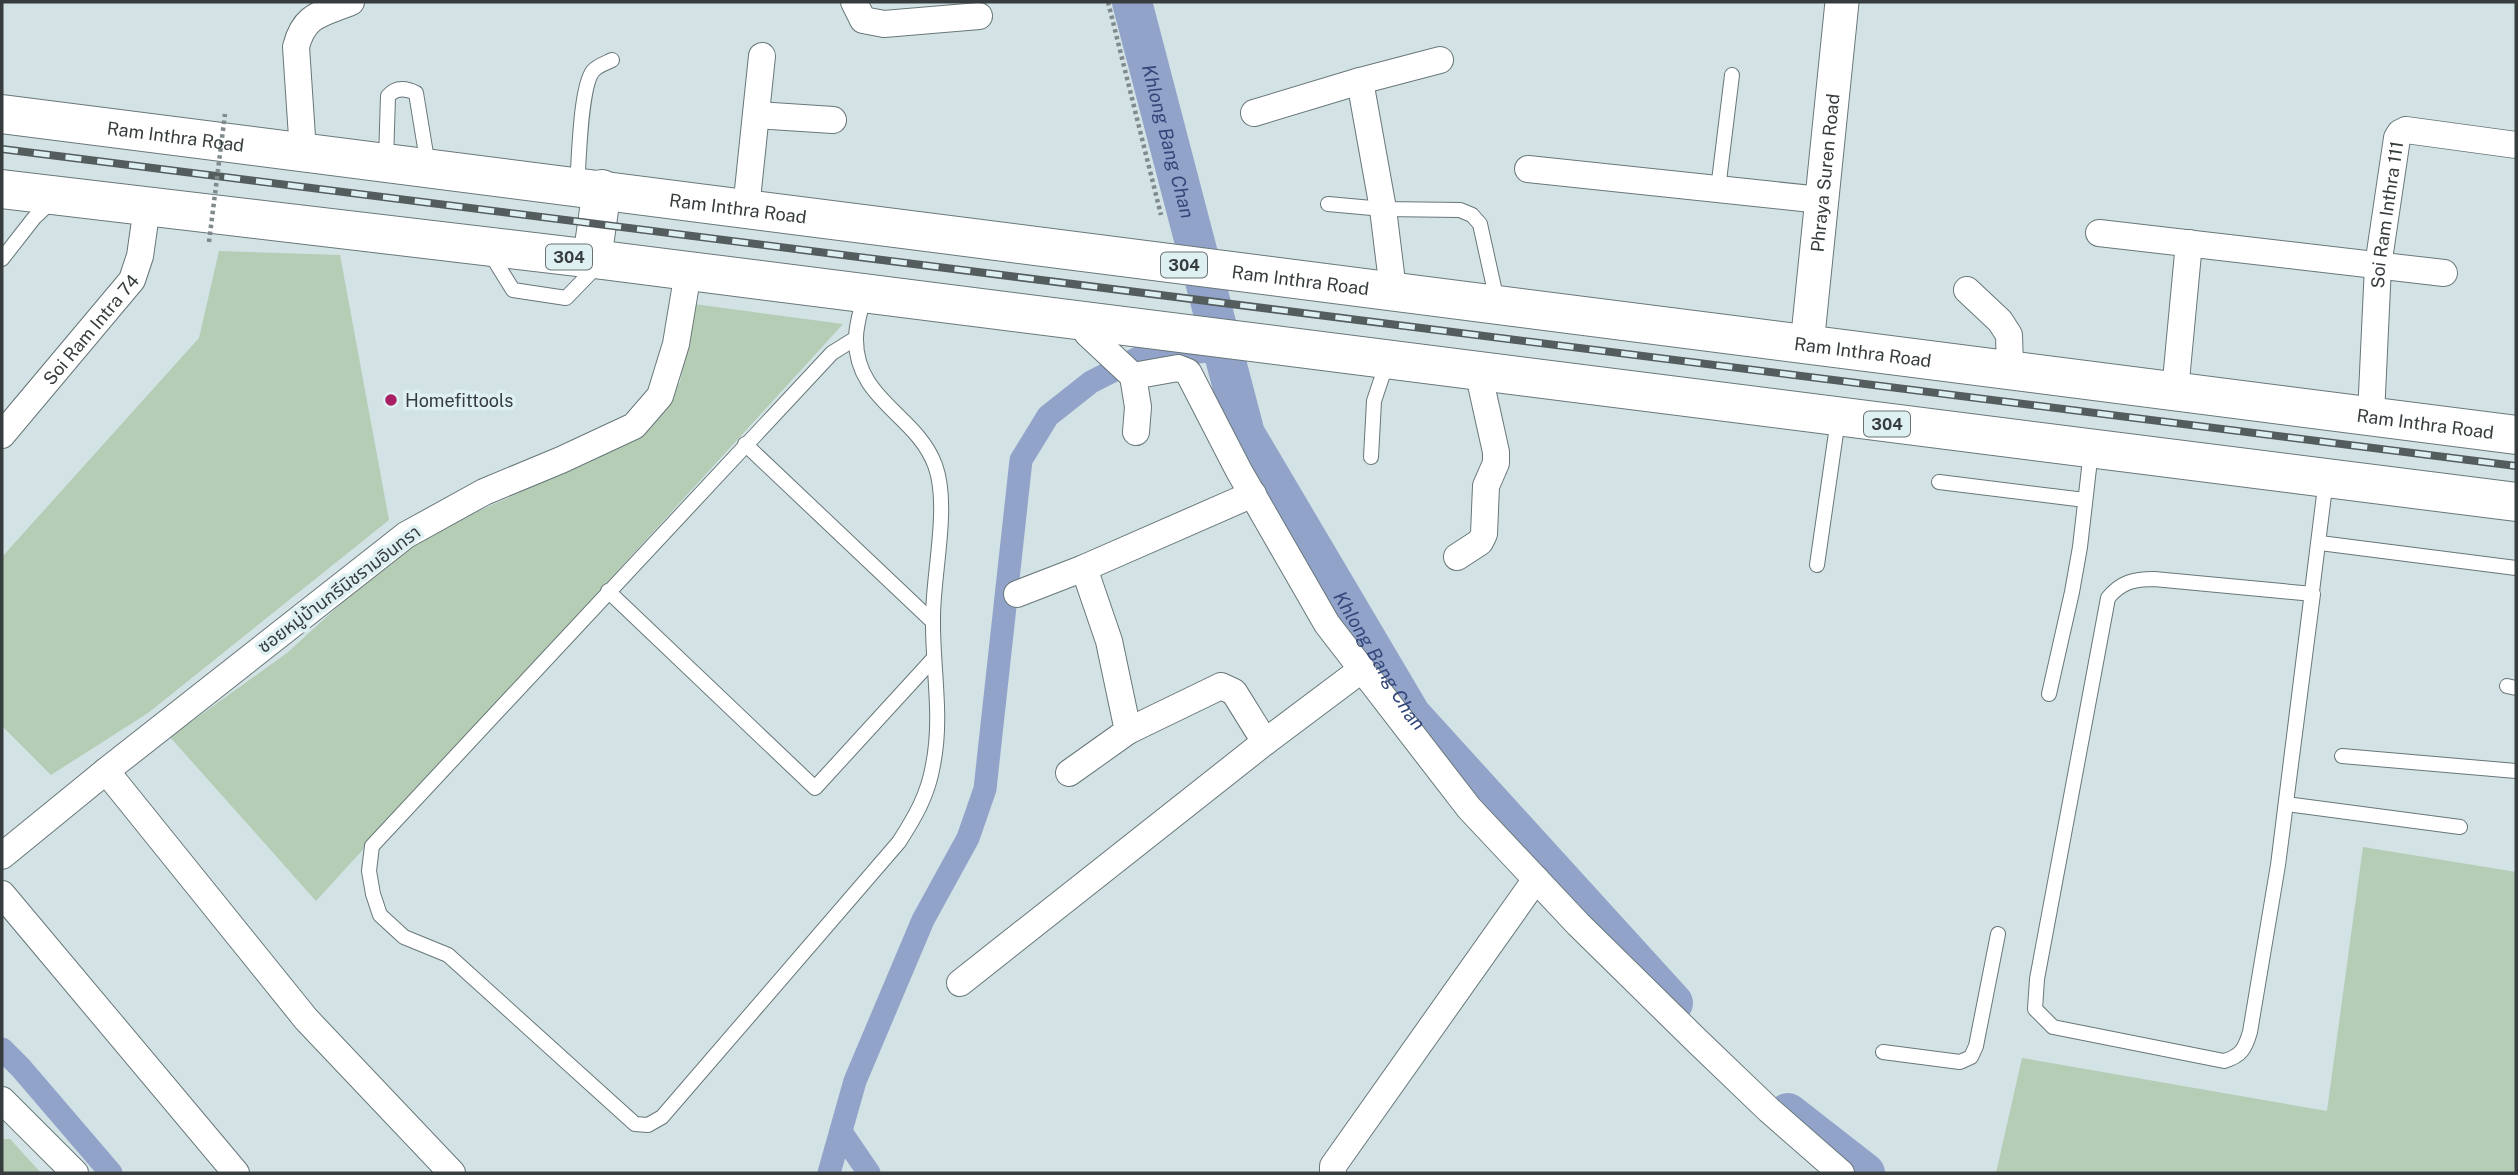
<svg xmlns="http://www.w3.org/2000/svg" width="2518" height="1175" viewBox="0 0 2518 1175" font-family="'Public Sans','Noto Sans Thai',sans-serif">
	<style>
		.green { fill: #b5ccb5 }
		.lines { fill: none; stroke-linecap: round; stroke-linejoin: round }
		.canal { stroke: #92a3ca; stroke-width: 23 }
		.river { stroke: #92a3ca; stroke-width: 40 }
		.service-casing { stroke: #687779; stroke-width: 16 }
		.minor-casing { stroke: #687779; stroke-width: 28 }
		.tertiary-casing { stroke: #687779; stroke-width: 35 }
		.trunk-casing { stroke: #687779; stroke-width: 40 }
		.path { stroke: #808a8c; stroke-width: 4.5; stroke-dasharray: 3.5 3.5; stroke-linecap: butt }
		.service { stroke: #fff; stroke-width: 14 }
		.minor { stroke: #fff; stroke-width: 26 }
		.tertiary { stroke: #fff; stroke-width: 33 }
		.trunk { stroke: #fff; stroke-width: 38 }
		.rail-casing { stroke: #545c5d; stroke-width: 8 }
		.rail { stroke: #dff0f2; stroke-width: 5; stroke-dasharray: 16; stroke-linecap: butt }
		.path-bridge { stroke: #808a8c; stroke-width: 4.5; stroke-dasharray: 3.5 3.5; stroke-linecap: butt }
		.poi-dot { fill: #a91f63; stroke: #dff0f2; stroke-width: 2.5 }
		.labels { text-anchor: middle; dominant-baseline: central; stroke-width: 7; stroke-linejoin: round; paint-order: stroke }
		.shield { fill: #dff0f2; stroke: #697374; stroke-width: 2 }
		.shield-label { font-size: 16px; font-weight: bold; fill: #373d3e }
		.street-label { font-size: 18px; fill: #373d3e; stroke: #dff0f2 }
		.poi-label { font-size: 18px; fill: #373d3e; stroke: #dff0f2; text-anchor: start }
		.water-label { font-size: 19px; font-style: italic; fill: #33477b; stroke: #dff0f2 }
	</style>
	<rect width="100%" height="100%" fill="#d2e2e5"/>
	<g class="green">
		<polygon points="219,251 340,255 389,520 148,713 51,775 2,726 2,557 199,338"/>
		<polygon points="694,304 843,324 316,901 170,737 287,653 367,580 430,533 618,448 650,429 680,382"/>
		<polygon points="2363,847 2516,872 2516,1173 1996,1173 2022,1058 2327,1111"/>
		<polygon points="2,1139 10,1139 41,1173 2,1173"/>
	</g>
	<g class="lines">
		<g class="canal">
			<polyline points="2,1049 21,1068 111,1173"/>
			<polyline points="841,1132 869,1173"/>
			<polyline points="829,1173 855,1081 923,920 968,838 985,789 1021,460 1048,416 1091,382 1144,355 1213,351"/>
		</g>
		<g class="river">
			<path id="s1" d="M1132,2L1245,434L1411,715L1673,1003"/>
			<polyline points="1788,1113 1865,1173"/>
		</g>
		<defs>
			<g id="service">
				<path d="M386,160L388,96C396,87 406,88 416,93L428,166"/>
				<path d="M577,186C579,163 580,87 593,71C597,66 606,63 612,60"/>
				<polyline points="1718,189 1732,75"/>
				<polyline points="1328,204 1383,209 1460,210 1472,215 1480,224 1497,301"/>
				<polyline points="490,253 513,290 566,298 599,264"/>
				<polyline points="2,259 34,218 52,201"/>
				<path d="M856,338L832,353L372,846L369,871L373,894L380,915L404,937L448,955L635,1124L648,1125L662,1117L899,842C915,817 928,795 933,765C943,716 932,667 933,617C933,573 950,505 935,465C916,414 855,400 856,338C856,325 861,310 864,296"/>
				<polyline points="745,444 933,622"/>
				<polyline points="1371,457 1374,401 1387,362"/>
				<polyline points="1939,482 2085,500"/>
				<polyline points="2320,543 2516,568"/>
				<polyline points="1817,565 1838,419"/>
				<polyline points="608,591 815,788 934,658"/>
				<polyline points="2507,686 2516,688"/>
				<polyline points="2049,694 2072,592 2080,547 2091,451"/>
				<polyline points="2342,756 2516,771"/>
				<polyline points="2286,804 2460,827"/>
				<path d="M2278,865L2250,1032C2245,1049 2241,1056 2224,1061L2053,1027L2035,1009L2037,979L2108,598C2121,582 2134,579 2154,579L2313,594L2278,865L2326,479"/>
				<polyline points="1883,1052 1960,1062 1971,1057 1976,1046 1998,934"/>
			</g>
			<g id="minor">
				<polyline points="854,2 863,20 884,24 979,16"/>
				<polyline points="1360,81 1383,209 1393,290"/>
				<polyline points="1254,113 1360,81 1440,60"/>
				<polyline points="756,115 833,120"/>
				<path d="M303,152L296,47C304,14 322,14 351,2"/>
				<polyline points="1528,169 1821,200"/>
				<polyline points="746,209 762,56"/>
				<polyline points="2099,233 2444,273"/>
				<polyline points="1967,290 2000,321 2009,335 2010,368"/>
				<polyline points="1077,320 1088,334 1133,376 1178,368 1188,372 1239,471 1327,624 1469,808 1578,924 1696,1040 1769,1110 1841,1173"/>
				<polyline points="1133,376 1138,407 1136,432"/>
				<polyline points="2175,391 2189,243"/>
				<path id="s2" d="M2371,415L2378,266L2397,138L2400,133L2406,130L2516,145"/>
				<path id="s3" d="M2,435L132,280L140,256L147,207"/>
				<polyline points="1457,557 1480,542 1484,534 1486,486 1496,463 1496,452 1478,371"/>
				<polyline points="1017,594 1084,568 1253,494"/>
				<polyline points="1128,731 1221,686 1234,692 1265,742"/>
				<polyline points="106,771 306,1019 452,1173"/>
				<polyline points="1069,773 1128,731 1109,641 1084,568"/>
				<polyline points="2,856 111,767 406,535 484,492 561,460 634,426 660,396 676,344 688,272"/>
				<polyline points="2,894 236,1173"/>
				<polyline points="960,983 1265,742 1361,670"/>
				<polyline points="2,1100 75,1173"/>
				<polyline points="1333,1173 1333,1166 1536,879"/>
			</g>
			<g id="tertiary">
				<path id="s4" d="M1807,345L1842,2"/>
			</g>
			<g id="trunk">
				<path id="s5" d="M2,114L2516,435"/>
				<polyline points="2,189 602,260 2516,502"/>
				<polyline points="592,259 602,189"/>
			</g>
		</defs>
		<use href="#service" class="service-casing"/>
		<use href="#minor" class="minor-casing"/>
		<use href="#tertiary" class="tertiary-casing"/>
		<use href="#trunk" class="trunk-casing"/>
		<polyline class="path" points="1108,2 1161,215"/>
		<use href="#service" class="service"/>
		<use href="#minor" class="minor"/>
		<use href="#tertiary" class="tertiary"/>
		<use href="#trunk" class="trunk"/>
		<defs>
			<polyline id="rail" points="2,149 2516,466"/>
		</defs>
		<use href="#rail" class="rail-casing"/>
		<use href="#rail" class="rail"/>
		<polyline class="path-bridge" points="209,242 225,114"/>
	</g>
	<circle class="poi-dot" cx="391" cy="400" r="7"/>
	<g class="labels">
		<g class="shield">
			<rect x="546" y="244.5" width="46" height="25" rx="5"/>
			<rect x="1161" y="252.5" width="46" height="25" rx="5"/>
			<rect x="1864" y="411.5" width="46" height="25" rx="5"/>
		</g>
		<g class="shield-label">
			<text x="569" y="257">304</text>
			<text x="1184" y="265">304</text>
			<text x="1887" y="424">304</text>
		</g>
		<g class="street-label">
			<text stroke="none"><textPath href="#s5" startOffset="175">Ram Inthra Road</textPath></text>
			<text stroke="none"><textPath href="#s4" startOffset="173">Phraya Suren Road</textPath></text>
			<text stroke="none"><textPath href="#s5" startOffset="742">Ram Inthra Road</textPath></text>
			<text stroke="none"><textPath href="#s2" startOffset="201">Soi Ram Inthra 111</textPath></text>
			<text stroke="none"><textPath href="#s5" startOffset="1309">Ram Inthra Road</textPath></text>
			<text stroke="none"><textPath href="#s3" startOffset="138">Soi Ram Intra 74</textPath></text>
			<text stroke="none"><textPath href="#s5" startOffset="1876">Ram Inthra Road</textPath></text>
			<text stroke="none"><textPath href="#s5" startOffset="2443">Ram Inthra Road</textPath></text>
			<text transform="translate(339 589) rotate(-37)">ซอยหมู่บ้านกรีนิชรามอินทรา</text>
		</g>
		<g class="poi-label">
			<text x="405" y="400">Homefittools</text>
		</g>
		<g class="water-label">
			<text stroke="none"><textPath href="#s1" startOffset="144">Khlong Bang Chan</textPath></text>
			<text stroke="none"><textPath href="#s1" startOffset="710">Khlong Bang Chan</textPath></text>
		</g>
	</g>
	<rect width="2518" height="1175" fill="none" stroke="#373d3e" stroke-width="7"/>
</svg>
